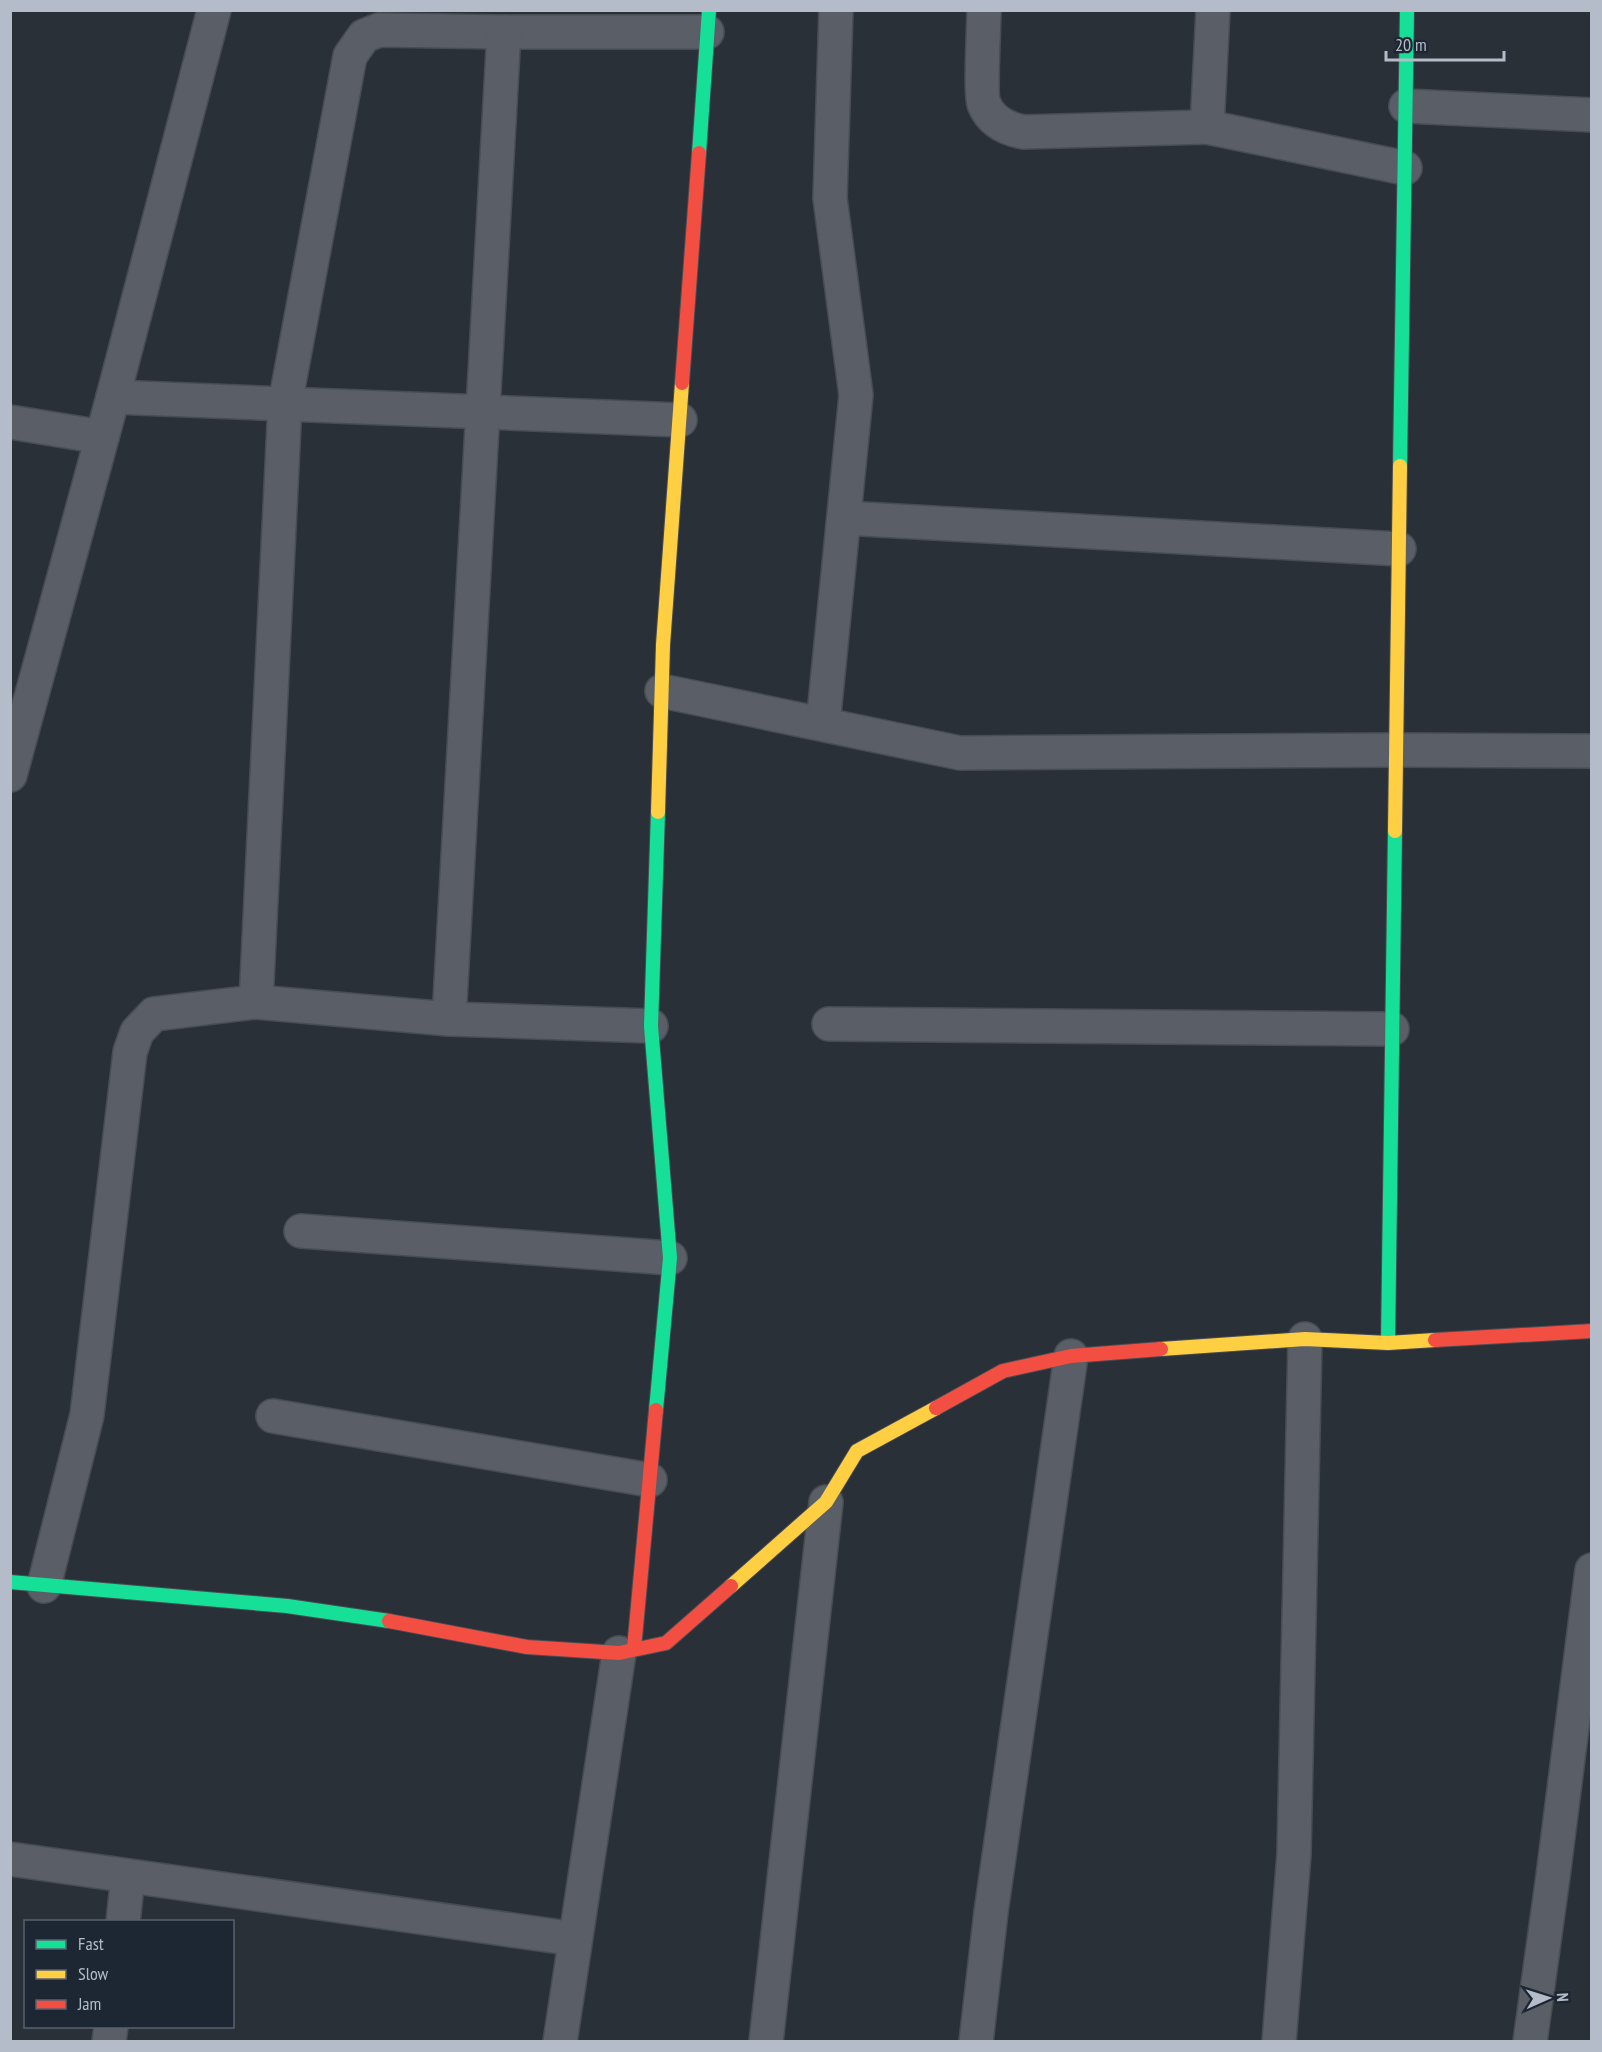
<svg xmlns="http://www.w3.org/2000/svg" width="1602" height="2052" viewBox="0 0 1602 2052" font-family="'PT Sans Narrow',sans-serif">
	<style>
		.lines { fill: none; stroke-linecap: round; stroke-linejoin: round }
		.street-casing { stroke: #484c53; stroke-width: 36 }
		.fast-casing { stroke: #484c53; stroke-width: 16 }
		.slow-casing { stroke: #484c53; stroke-width: 16 }
		.jam-casing { stroke: #484c53; stroke-width: 16 }
		.street { stroke: #5a5e66; stroke-width: 33 }
		.fast { stroke: #16e098; stroke-width: 14 }
		.slow { stroke: #ffcf43; stroke-width: 14 }
		.jam { stroke: #f24e42; stroke-width: 14 }
	</style>
	<rect width="100%" height="100%" fill="#2a3038"/>
	<g class="lines">
		<defs>
			<g id="street">
				<path d="M984,10C984,26 980,94 984,104C991,121 1007,129 1024,132L1207,127L1405,168"/>
				<polyline points="1406,106 1592,115"/>
				<polyline points="1207,127 1213,10"/>
				<polyline points="113,397 680,420"/>
				<polyline points="10,422 102,437"/>
				<polyline points="844,518 1399,549"/>
				<polyline points="662,691 960,753 1397,750 1592,751"/>
				<polyline points="823,724 856,395 830,198 836,10"/>
				<polyline points="10,775 113,397 214,10"/>
				<polyline points="256,1002 285,404 350,56 364,36 379,30 504,32 707,32"/>
				<polyline points="449,1019 504,32"/>
				<polyline points="829,1024 1392,1029"/>
				<polyline points="301,1231 670,1258"/>
				<polyline points="273,1416 650,1480"/>
				<polyline points="44,1586 87,1415 130,1052 137,1032 154,1014 256,1002 449,1019 651,1026"/>
				<polyline points="10,1859 575,1939"/>
				<polyline points="123,1922 128,1876"/>
				<polyline points="109,2042 111,2026"/>
				<polyline points="560,2042 619,1653"/>
				<polyline points="766,2042 826,1502"/>
				<polyline points="976,2042 991,1912 1071,1356"/>
				<polyline points="1279,2042 1294,1854 1305,1339"/>
				<polyline points="1530,2042 1553,1876 1592,1570"/>
			</g>
			<g id="fast">
				<polyline points="699,153 709,10"/>
				<polyline points="1400,466 1407,10"/>
				<polyline points="1388,1343 1395,831"/>
				<polyline points="656,1410 670,1258 651,1026 658,812"/>
				<polyline points="10,1582 287,1606 389,1621"/>
			</g>
			<g id="slow">
				<polyline points="658,812 663,645 682,383"/>
				<polyline points="1395,831 1400,466"/>
				<polyline points="1161,1349 1305,1339 1388,1343 1435,1340"/>
				<polyline points="731,1586 826,1502 857,1451 936,1408"/>
			</g>
			<g id="jam">
				<polyline points="682,383 699,153"/>
				<polyline points="1435,1340 1592,1331"/>
				<polyline points="936,1408 1003,1371 1071,1356 1161,1349"/>
				<polyline points="389,1621 527,1647 619,1653 666,1643 731,1586"/>
				<polyline points="634,1649 656,1410"/>
			</g>
		</defs>
		<use href="#street" class="street-casing"/>
		<use href="#fast" class="fast-casing"/>
		<use href="#slow" class="slow-casing"/>
		<use href="#jam" class="jam-casing"/>
		<use href="#street" class="street"/>
		<use href="#fast" class="fast"/>
		<use href="#slow" class="slow"/>
		<use href="#jam" class="jam"/>
	</g>
	<rect width="1602" height="2052" fill="none" stroke="#b4bcc9" stroke-width="24"/>
	<rect x="24" y="1920" width="210" height="108" fill="#1d2633" stroke="#59626f" stroke-width="1.5"/>
	<rect x="36" y="1940" width="30" height="9" fill="#16e098" stroke="#59626f" stroke-width="1.5"/>
	<text x="78" y="1950" font-size="18" fill="#b4bcc9">Fast</text>
	<rect x="36" y="1970" width="30" height="9" fill="#ffcf43" stroke="#59626f" stroke-width="1.5"/>
	<text x="78" y="1980" font-size="18" fill="#b4bcc9">Slow</text>
	<rect x="36" y="2000" width="30" height="9" fill="#f24e42" stroke="#59626f" stroke-width="1.5"/>
	<text x="78" y="2010" font-size="18" fill="#b4bcc9">Jam</text>
	<g transform="translate(1548 1998) rotate(87)" stroke="#1d2633" stroke-width="4.5" paint-order="stroke">
	<path d="M0-4.5L10 22L0 15L-10 22Z" fill="#b4bcc9"/>
	<text y="-9" font-size="16" font-weight="bold" text-anchor="middle" fill="#b4bcc9">N</text>
	</g>
	<path d="M1386 51v9h118v-9" fill="none" stroke="#b4bcc9" stroke-width="3"/>
	<text x="1395" y="51" font-size="18" fill="#b4bcc9" stroke="#1d2633" stroke-width="4.5" paint-order="stroke">20 m</text>
</svg>
